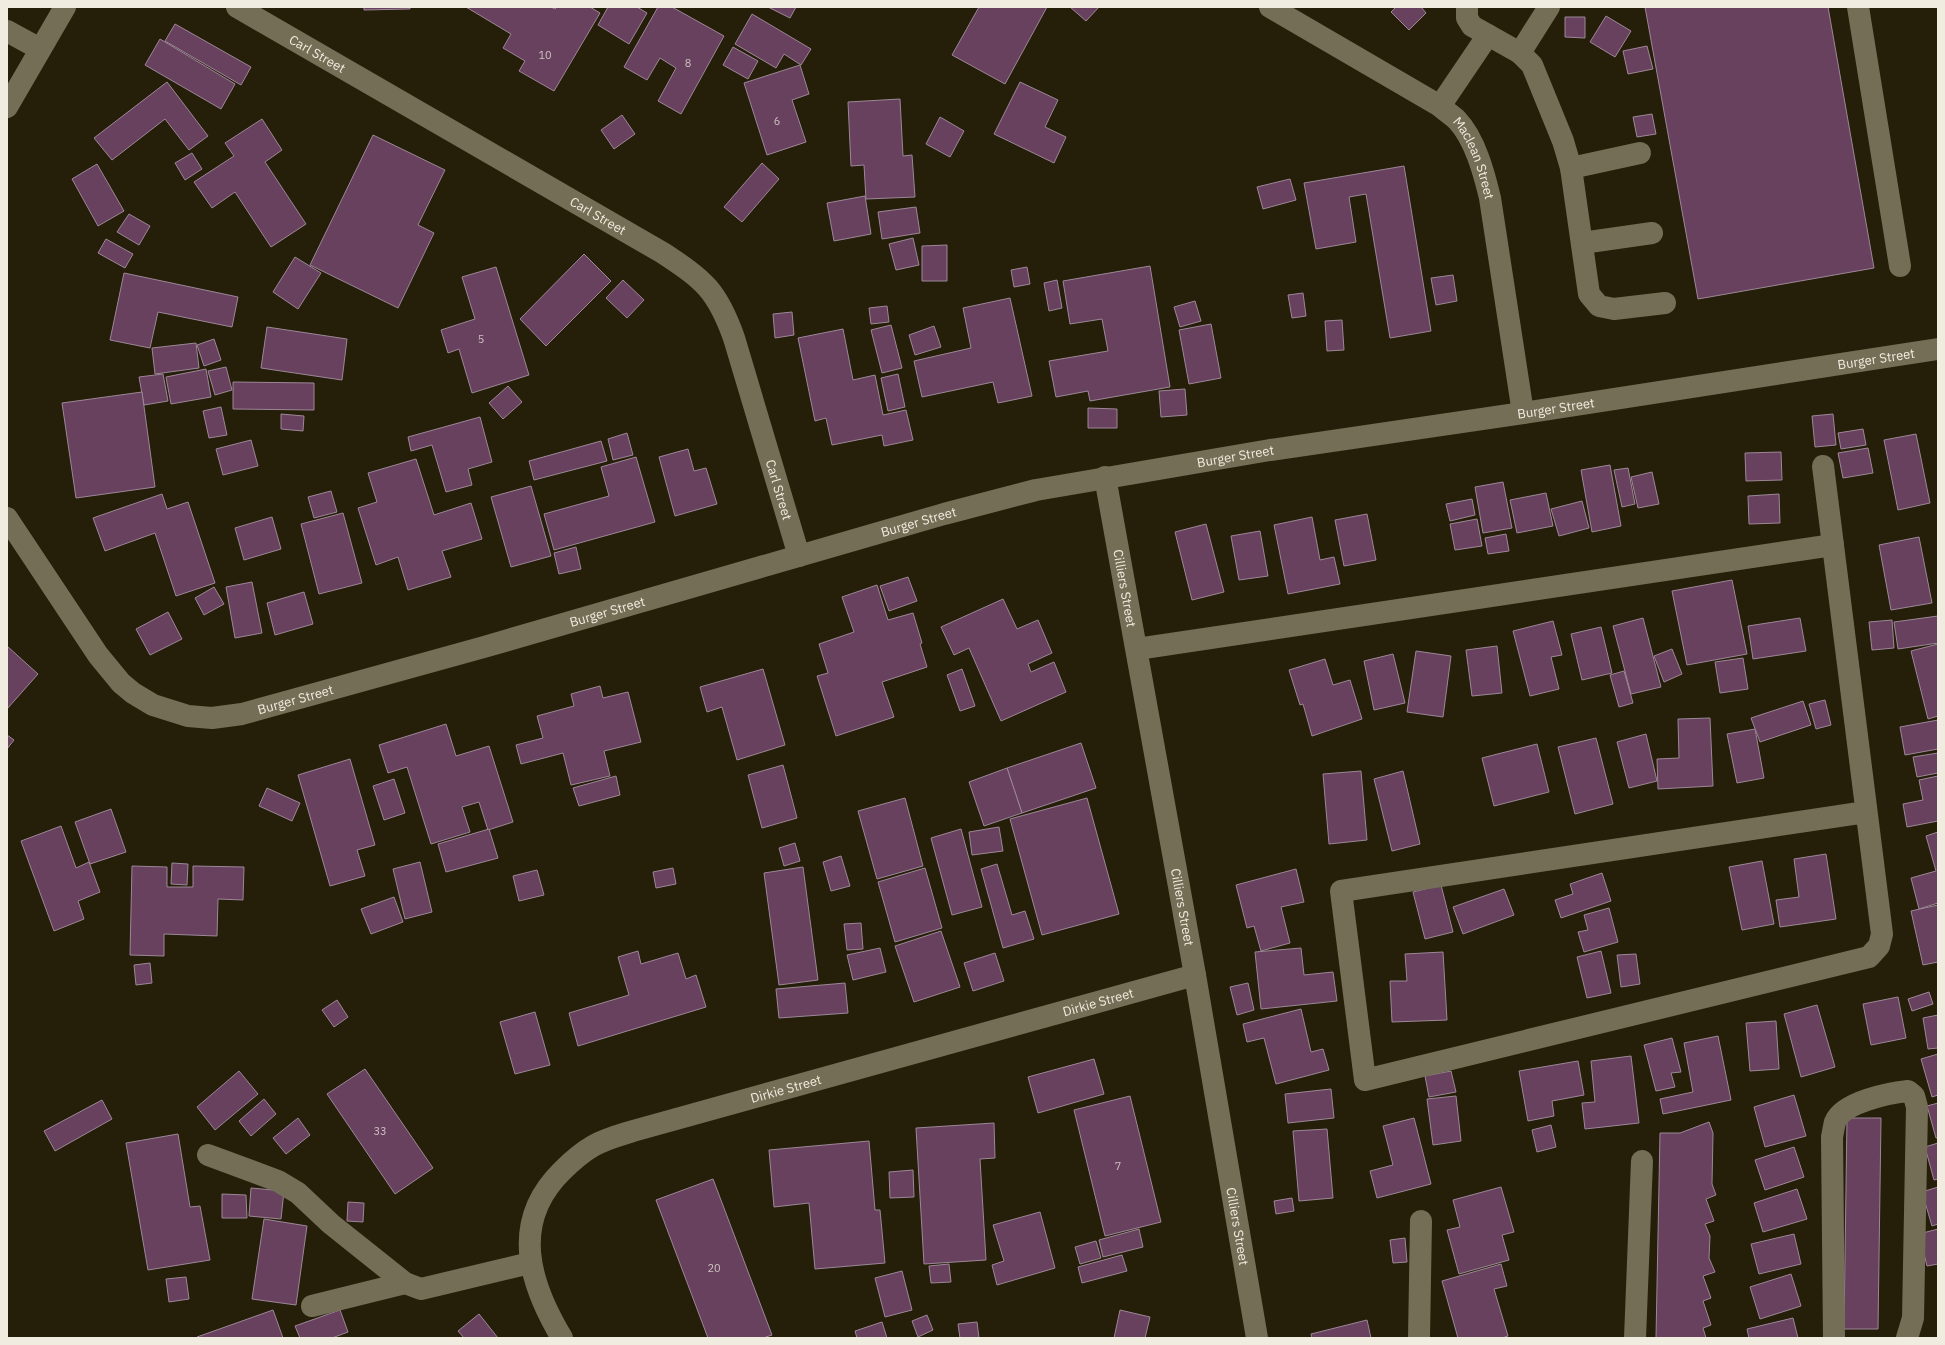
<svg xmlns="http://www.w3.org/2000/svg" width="1945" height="1345" viewBox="0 0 1945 1345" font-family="'IBM Plex Sans',sans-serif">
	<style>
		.building { fill: #67415e; stroke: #9d8797 }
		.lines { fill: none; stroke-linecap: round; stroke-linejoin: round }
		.minor { stroke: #756e56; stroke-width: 22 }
		.labels { text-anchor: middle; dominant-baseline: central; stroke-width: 4; stroke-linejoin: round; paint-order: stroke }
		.number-label { font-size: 11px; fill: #cec1bf }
		.street-label { font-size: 13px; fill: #f0ecdf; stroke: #0c0903 }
	</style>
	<rect width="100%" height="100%" fill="#251f0a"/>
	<g class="building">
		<polygon points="364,7 410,7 410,9 364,10"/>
		<polygon points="466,7 551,7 555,9 557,7 590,7 600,13 554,91 519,71 525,61 503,48 511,34"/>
		<polygon points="608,7 637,7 647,13 629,44 598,25"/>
		<polygon points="658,7 672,7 724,36 681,114 658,101 676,68 660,58 647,80 624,67"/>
		<polygon points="768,7 796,7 790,18"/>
		<polygon points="979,7 1047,7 1005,84 952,55"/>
		<polygon points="1070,7 1099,7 1086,21"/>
		<polygon points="1396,7 1421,7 1426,13 1409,30 1391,12"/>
		<polygon points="1645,7 1828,7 1874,268 1698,299"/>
		<polygon points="752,14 811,49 801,65 784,54 776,68 735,44"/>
		<polygon points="1606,16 1631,31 1615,57 1590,42"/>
		<polygon points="1565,17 1585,17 1585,38 1565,37"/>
		<polygon points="175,24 251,67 241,85 165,41"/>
		<polygon points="160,39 235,84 221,109 145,65"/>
		<polygon points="1647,46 1653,69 1628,74 1623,51"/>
		<polygon points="733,47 758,61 748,79 723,65"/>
		<polygon points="800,65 809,94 792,100 806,142 767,155 744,83"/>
		<polygon points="167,82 208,136 189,150 165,119 112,160 94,138"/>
		<polygon points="1020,82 1058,100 1045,127 1066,137 1054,163 994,134"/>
		<polygon points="900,99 903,156 912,155 915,197 866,199 864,165 851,166 848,102"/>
		<polygon points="1652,114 1656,134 1637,137 1633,117"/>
		<polygon points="622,115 635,134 614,149 601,130"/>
		<polygon points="940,117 964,131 950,157 926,144"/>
		<polygon points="262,119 282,150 265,162 306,224 271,247 235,192 212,208 194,182 234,156 225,143"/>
		<polygon points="373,135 445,170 418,225 434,233 398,308 310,265"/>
		<polygon points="192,153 202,169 185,180 175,163"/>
		<polygon points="762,163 779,179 742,222 724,207"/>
		<polygon points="97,164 124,211 98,226 72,179"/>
		<polygon points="1404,166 1431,331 1390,338 1366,194 1349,197 1356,242 1316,249 1304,183"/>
		<polygon points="1290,179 1296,200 1263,209 1257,187"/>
		<polygon points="865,196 871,234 834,241 827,203"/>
		<polygon points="916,207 920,233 882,239 878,212"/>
		<polygon points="129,214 150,226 139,245 117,232"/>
		<polygon points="913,238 919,265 896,270 889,244"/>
		<polygon points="106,239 133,254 125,268 98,253"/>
		<polygon points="947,245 947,281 922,281 922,246"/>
		<polygon points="584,254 611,281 546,346 520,319"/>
		<polygon points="295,257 321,273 298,309 273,292"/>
		<polygon points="1150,266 1170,387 1090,401 1088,391 1056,397 1049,361 1108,351 1102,319 1070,324 1063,281"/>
		<polygon points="496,267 529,375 472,393 459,349 448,353 441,330 475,319 462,277"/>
		<polygon points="1027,267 1030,284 1014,287 1011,270"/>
		<polygon points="124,273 238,297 232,327 158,312 150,348 110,340"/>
		<polygon points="1453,275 1457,301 1436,305 1431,278"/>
		<polygon points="623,280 644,300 627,318 606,298"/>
		<polygon points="1057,280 1062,308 1049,311 1044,283"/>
		<polygon points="1303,293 1306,316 1292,318 1288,295"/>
		<polygon points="1010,298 1032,396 998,403 993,382 922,397 914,361 971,348 963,308"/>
		<polygon points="1195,301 1201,321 1180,327 1174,307"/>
		<polygon points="887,306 889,322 871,324 869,308"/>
		<polygon points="792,312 794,335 775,338 773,314"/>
		<polygon points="1342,320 1344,350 1327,351 1325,321"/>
		<polygon points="1211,324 1221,378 1189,384 1179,330"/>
		<polygon points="891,325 902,368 882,373 871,330"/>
		<polygon points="934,326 941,347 915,355 909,335"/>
		<polygon points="267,327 347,339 342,380 261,368"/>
		<polygon points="843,329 853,380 875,375 883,415 906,410 913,440 884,446 882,435 832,445 826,418 815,421 798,338"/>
		<polygon points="214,339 221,360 204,366 197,345"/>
		<polygon points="196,343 199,368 155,374 152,348"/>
		<polygon points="226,367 232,390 215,395 208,371"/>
		<polygon points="206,369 211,397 171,404 166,377"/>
		<polygon points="163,374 168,401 144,405 139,377"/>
		<polygon points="898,374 905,407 888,411 881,378"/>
		<polygon points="233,382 314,383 314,410 233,409"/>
		<polygon points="508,386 522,402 503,419 489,403"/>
		<polygon points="1185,389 1187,415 1161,417 1159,391"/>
		<polygon points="142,392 155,487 76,498 62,403"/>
		<polygon points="221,407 227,435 209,438 203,411"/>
		<polygon points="1088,408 1117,409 1117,428 1088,428"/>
		<polygon points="281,414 304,416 303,431 281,429"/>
		<polygon points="1833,414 1836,445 1815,447 1812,416"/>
		<polygon points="480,417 492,462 468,469 472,485 446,492 432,445 411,451 408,437"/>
		<polygon points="1863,429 1866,445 1841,449 1838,433"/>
		<polygon points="627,433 633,455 613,460 608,439"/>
		<polygon points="1916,434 1930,503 1898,510 1884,440"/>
		<polygon points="251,440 258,466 223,475 216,449"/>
		<polygon points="601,441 607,461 534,480 529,461"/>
		<polygon points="1868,448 1873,473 1843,478 1838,453"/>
		<polygon points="688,449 694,471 706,468 717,504 675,516 659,457"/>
		<polygon points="1781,452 1782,480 1746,481 1745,453"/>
		<polygon points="636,457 655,522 554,550 544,514 609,496 601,467"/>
		<polygon points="416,459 434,515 471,503 482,539 442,551 451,577 408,590 398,557 376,565 358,508 377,502 368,473"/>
		<polygon points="1610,465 1621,526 1592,532 1581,470"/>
		<polygon points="1628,468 1635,504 1622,507 1614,470"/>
		<polygon points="1652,472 1659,504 1638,508 1631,477"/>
		<polygon points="1503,482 1512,528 1483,533 1475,487"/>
		<polygon points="531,486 551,556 511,567 491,497"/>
		<polygon points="331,491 337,512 314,518 308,497"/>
		<polygon points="1546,493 1553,526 1517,533 1510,500"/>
		<polygon points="162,494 167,509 188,502 215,583 176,596 155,533 105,551 93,518"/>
		<polygon points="1779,494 1780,523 1749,524 1748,496"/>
		<polygon points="1472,499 1475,515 1450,521 1446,504"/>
		<polygon points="1582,501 1589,528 1559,536 1551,509"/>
		<polygon points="343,513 362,583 319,594 301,524"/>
		<polygon points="1367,514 1376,560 1344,566 1335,520"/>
		<polygon points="272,517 281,549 244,560 235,528"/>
		<polygon points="1312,517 1320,560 1334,557 1340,584 1288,594 1274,525"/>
		<polygon points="1477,519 1482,546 1455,550 1450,524"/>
		<polygon points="1206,524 1224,592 1192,600 1175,532"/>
		<polygon points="1260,531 1268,576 1239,580 1231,536"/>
		<polygon points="1506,534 1509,551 1488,554 1485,538"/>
		<polygon points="1919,537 1932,603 1891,610 1879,545"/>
		<polygon points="576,547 581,569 559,574 554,553"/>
		<polygon points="908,577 917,601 889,611 880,586"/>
		<polygon points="1732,580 1747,654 1687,665 1672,591"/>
		<polygon points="252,582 262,633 235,638 226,587"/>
		<polygon points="877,585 888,620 913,613 922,643 920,644 927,667 882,682 894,717 836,736 817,676 828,673 819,644 854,632 842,597"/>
		<polygon points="214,587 224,604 204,615 195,598"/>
		<polygon points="304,592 313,624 275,635 267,603"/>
		<polygon points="1003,599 1017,629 1038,620 1052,653 1028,664 1031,672 1054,662 1066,692 1001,721 969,648 954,655 941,627"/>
		<polygon points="168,612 182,639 150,655 136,629"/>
		<polygon points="1938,616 1938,643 1898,649 1894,622"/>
		<polygon points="1643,618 1661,687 1631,694 1613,626"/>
		<polygon points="1800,618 1806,651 1753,659 1748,626"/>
		<polygon points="1892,620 1894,648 1872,650 1869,622"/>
		<polygon points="1553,621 1562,655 1551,657 1559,689 1530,696 1513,631"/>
		<polygon points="1601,627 1612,673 1582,680 1571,634"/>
		<polygon points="1938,644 1938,716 1928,719 1911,651"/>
		<polygon points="7,646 38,674 7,709"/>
		<polygon points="1497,646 1502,693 1472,696 1466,650"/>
		<polygon points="1672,649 1682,674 1664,682 1654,656"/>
		<polygon points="1416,651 1451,656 1443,717 1407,712"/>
		<polygon points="1393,654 1405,703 1374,710 1364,661"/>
		<polygon points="1743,658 1748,689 1720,693 1715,662"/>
		<polygon points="1325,659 1333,685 1350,680 1362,719 1312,736 1303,704 1300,705 1289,670"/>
		<polygon points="763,669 785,745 737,760 722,707 707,712 700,687"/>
		<polygon points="962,669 975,706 960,711 947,675"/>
		<polygon points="1624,671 1633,703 1619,707 1610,675"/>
		<polygon points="600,686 603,698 628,692 641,742 604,751 610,776 571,785 563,753 521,764 516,745 543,738 537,716 574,706 571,694"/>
		<polygon points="1825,700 1831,725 1816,729 1809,704"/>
		<polygon points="1803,701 1811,725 1760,742 1751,718"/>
		<polygon points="1710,718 1713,786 1658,789 1657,759 1679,758 1678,719"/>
		<polygon points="1938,720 1938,749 1905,755 1900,727"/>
		<polygon points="446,724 456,756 489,746 513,822 488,830 479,802 462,807 470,832 431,844 407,767 388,773 379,745"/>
		<polygon points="1755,729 1764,778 1737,783 1727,734"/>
		<polygon points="1646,734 1657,781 1629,788 1617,742"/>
		<polygon points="7,735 14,740 7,749"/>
		<polygon points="1596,738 1613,804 1575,814 1558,747"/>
		<polygon points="1081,743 1096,788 1022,813 1007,768"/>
		<polygon points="1537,744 1549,792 1494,806 1482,758"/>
		<polygon points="1938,753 1938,773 1917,777 1913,757"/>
		<polygon points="350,759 375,845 357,850 365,876 330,886 298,775"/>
		<polygon points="783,765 797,818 762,828 748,775"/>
		<polygon points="1007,768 1022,813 984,826 969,782"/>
		<polygon points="1361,771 1367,840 1329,844 1323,774"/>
		<polygon points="1403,771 1420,844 1392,851 1374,779"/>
		<polygon points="616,776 620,795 579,806 573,788"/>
		<polygon points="1938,776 1938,821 1907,827 1903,804 1923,800 1919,780"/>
		<polygon points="394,779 405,813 384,820 373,786"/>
		<polygon points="267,788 300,803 292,821 259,806"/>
		<polygon points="905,798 923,866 877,879 858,811"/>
		<polygon points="1087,798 1119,914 1042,935 1010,819"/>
		<polygon points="111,809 126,852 90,864 75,822"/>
		<polygon points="61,826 76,868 89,862 100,892 78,901 84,919 54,931 21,841"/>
		<polygon points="999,827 1003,851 972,855 969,832"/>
		<polygon points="489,829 498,858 446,872 438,844"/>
		<polygon points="961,829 982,907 952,915 931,838"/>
		<polygon points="1938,832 1938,903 1919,909 1911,878 1936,871 1926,836"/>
		<polygon points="795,843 800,861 784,866 779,848"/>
		<polygon points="1826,854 1836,919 1780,927 1776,900 1799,897 1794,859"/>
		<polygon points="841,856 850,886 831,891 823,862"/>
		<polygon points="1762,861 1774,924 1742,930 1729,867"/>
		<polygon points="420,862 432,912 405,919 393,869"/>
		<polygon points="172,863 188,864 187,885 171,884"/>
		<polygon points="997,864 1012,915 1025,911 1034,939 1003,948 981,869"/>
		<polygon points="132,866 167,867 167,887 193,887 193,866 244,867 243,900 218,899 217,936 164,934 164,956 130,955"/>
		<polygon points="803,867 818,980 779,985 764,873"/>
		<polygon points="673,868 676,884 656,888 653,872"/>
		<polygon points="925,868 942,928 895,942 878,882"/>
		<polygon points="1296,869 1304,902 1281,907 1290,943 1261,951 1254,926 1247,928 1236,885"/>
		<polygon points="537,870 544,895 519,901 513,876"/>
		<polygon points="1602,873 1611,901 1561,918 1555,900 1573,894 1570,884"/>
		<polygon points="1441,885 1453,932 1425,939 1413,892"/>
		<polygon points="1504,889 1514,915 1463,934 1453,907"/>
		<polygon points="394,897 403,922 371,934 361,909"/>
		<polygon points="1938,905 1938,962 1923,965 1911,911"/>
		<polygon points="1609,908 1618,942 1584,952 1578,932 1588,930 1584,915"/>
		<polygon points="861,923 863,949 847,950 844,924"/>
		<polygon points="941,931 960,987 914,1002 895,946"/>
		<polygon points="880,948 886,972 853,980 847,955"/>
		<polygon points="1301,948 1304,975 1333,972 1337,1001 1261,1009 1255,952"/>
		<polygon points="638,951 641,964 678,953 686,979 696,975 706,1007 578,1046 569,1013 629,995 618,957"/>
		<polygon points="1601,951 1611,993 1587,998 1577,957"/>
		<polygon points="1443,952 1447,1020 1392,1022 1390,981 1407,981 1405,954"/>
		<polygon points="995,953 1004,981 973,991 964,963"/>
		<polygon points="1636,954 1640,984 1621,987 1617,955"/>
		<polygon points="150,963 152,983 136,985 134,965"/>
		<polygon points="845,983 848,1013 779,1018 776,989"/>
		<polygon points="1248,983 1254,1010 1237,1015 1230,987"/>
		<polygon points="1929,992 1933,1004 1912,1011 1908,999"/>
		<polygon points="1898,997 1906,1038 1871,1045 1863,1004"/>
		<polygon points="337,1000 348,1017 334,1027 322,1010"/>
		<polygon points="1817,1005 1835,1067 1801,1077 1784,1014"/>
		<polygon points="1301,1009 1311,1052 1323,1049 1329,1070 1276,1084 1264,1038 1247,1042 1243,1024"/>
		<polygon points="535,1012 550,1065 515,1074 500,1022"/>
		<polygon points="1938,1015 1938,1048 1928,1049 1923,1018"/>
		<polygon points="1776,1021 1779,1069 1750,1071 1746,1023"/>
		<polygon points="1718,1036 1731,1100 1663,1114 1660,1099 1693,1092 1684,1043"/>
		<polygon points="1672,1038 1681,1072 1671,1073 1675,1087 1656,1091 1644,1045"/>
		<polygon points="1938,1054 1938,1095 1932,1097 1921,1059"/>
		<polygon points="1631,1056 1639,1123 1585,1129 1582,1103 1595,1102 1591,1061"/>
		<polygon points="1094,1059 1104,1094 1038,1113 1028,1077"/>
		<polygon points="1578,1061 1584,1095 1552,1101 1554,1116 1528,1121 1519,1071"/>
		<polygon points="365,1069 433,1168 395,1194 327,1094"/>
		<polygon points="239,1071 258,1094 215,1130 197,1107"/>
		<polygon points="1451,1071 1456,1092 1429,1097 1425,1076"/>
		<polygon points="1331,1089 1334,1118 1288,1123 1285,1094"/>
		<polygon points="1794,1095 1806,1136 1765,1147 1754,1107"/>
		<polygon points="1130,1096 1161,1222 1105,1236 1074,1110"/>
		<polygon points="1456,1096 1461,1141 1433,1145 1427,1099"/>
		<polygon points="264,1099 276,1114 251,1136 239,1121"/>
		<polygon points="102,1100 112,1119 55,1151 44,1131"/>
		<polygon points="1938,1103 1938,1138 1936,1138 1927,1106"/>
		<polygon points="298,1118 310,1135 286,1154 273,1138"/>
		<polygon points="1414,1118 1431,1184 1377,1198 1370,1171 1393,1165 1383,1126"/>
		<polygon points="1847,1118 1881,1118 1878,1329 1844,1329"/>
		<polygon points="1709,1122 1713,1133 1712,1184 1716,1195 1706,1199 1714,1221 1705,1224 1710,1236 1709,1258 1715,1272 1703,1276 1711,1298 1703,1301 1711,1325 1703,1328 1706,1338 1656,1338 1660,1133 1680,1133"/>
		<polygon points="994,1123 995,1158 980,1159 986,1260 924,1264 916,1128"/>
		<polygon points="1551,1125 1556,1147 1537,1152 1532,1130"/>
		<polygon points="1327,1129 1333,1198 1299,1201 1293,1131"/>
		<polygon points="178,1134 190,1207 200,1206 210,1260 148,1270 126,1143"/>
		<polygon points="869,1141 875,1210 880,1210 885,1263 815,1269 809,1203 774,1207 769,1150"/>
		<polygon points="1938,1143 1938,1179 1934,1180 1925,1147"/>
		<polygon points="1794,1147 1804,1177 1765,1190 1755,1160"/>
		<polygon points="913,1170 914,1197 890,1198 889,1172"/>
		<polygon points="713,1179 772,1335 763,1338 708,1338 656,1200"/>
		<polygon points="1501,1187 1514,1232 1502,1235 1509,1260 1459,1274 1447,1230 1460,1227 1453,1200"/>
		<polygon points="1938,1187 1938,1224 1932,1226 1922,1192"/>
		<polygon points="251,1188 284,1191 281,1219 249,1216"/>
		<polygon points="1797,1189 1807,1219 1763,1232 1754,1203"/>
		<polygon points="222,1194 246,1195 247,1218 222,1218"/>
		<polygon points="1292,1198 1294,1211 1276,1214 1274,1201"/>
		<polygon points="348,1202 364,1203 363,1222 347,1221"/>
		<polygon points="1040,1212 1055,1268 997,1285 992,1265 1004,1261 993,1225"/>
		<polygon points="264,1219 307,1226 296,1305 252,1299"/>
		<polygon points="1139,1229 1143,1247 1103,1257 1099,1240"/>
		<polygon points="1938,1229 1938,1264 1927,1266 1919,1234"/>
		<polygon points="1794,1234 1801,1264 1759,1274 1751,1244"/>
		<polygon points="1405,1238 1407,1262 1393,1263 1390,1240"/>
		<polygon points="1096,1241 1101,1258 1080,1264 1075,1247"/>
		<polygon points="1122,1255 1127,1271 1082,1283 1078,1267"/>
		<polygon points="949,1264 951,1282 931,1283 929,1266"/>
		<polygon points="1501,1264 1507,1286 1494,1289 1508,1336 1502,1338 1458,1338 1442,1281"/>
		<polygon points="902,1271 912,1310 885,1317 875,1278"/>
		<polygon points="1791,1274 1801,1306 1760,1319 1750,1287"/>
		<polygon points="186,1277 189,1299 169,1302 166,1279"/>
		<polygon points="273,1310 283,1338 197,1338 197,1337"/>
		<polygon points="340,1310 348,1332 332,1338 300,1338 295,1326"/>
		<polygon points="1120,1310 1150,1317 1145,1338 1114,1338"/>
		<polygon points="479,1314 498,1338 464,1338 458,1331"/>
		<polygon points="927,1315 933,1330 918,1337 912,1321"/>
		<polygon points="1793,1318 1798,1338 1749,1338 1747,1329"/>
		<polygon points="1367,1320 1371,1338 1312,1338 1311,1334"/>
		<polygon points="882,1322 887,1338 857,1338 855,1331"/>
		<polygon points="977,1322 979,1338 960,1338 958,1324"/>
	</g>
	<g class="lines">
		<g class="minor">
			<path id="s1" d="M237,7L663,253C704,280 717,290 734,338L799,556"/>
			<path id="s2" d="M1270,7L1440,106C1445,111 1452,115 1457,120C1475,139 1484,173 1490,198L1523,413"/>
			<polyline points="1467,7 1467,18 1472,26 1520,53 1532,65 1563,141 1571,168 1589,294 1599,306 1614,309 1665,303"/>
			<polyline points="1858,7 1900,266"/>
			<polyline points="7,31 40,49"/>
			<polyline points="1520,53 1549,7"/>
			<polyline points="1440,106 1488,35"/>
			<polyline points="7,107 65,7"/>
			<polyline points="1571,168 1640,153"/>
			<polyline points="1582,243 1652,233"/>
			<polyline points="1823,466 1882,934 1879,946 1869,957 1365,1080 1341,891 1866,812"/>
			<path id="s3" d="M1105,477L1195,975L1257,1338"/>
			<path id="s4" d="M7,518L98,655L121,683L133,693L153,705L188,716L212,718L242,714L278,704L484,647L944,514L1036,490L1270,450L1523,413L1938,349"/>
			<polyline points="1137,649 1833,545"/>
			<polyline points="208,1155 278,1181 298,1193 331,1224 405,1283 421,1289 530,1263"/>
			<polyline points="312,1306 405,1283"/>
			<path id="s5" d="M562,1338C529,1283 510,1222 562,1171C572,1161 581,1153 593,1146C605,1139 620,1135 633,1131L1195,975"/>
			<polyline points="1419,1338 1421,1221"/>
			<polyline points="1635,1338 1642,1161"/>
			<path d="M1834,1338L1832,1137C1833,1132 1834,1126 1835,1122C1843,1102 1889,1093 1908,1091L1914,1096L1917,1107L1913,1318L1907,1338"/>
		</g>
	</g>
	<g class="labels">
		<g class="number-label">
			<text x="545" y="55">10</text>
			<text x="688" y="63">8</text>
			<text x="777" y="121">6</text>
			<text x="481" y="339">5</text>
			<text x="380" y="1131">33</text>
			<text x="1118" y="1166">7</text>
			<text x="714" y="1268">20</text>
		</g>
		<g class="street-label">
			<text stroke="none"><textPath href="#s1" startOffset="93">Carl Street</textPath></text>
			<text stroke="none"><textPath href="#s2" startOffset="261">Maclean Street</textPath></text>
			<text stroke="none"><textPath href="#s1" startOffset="417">Carl Street</textPath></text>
			<text stroke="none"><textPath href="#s4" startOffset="2006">Burger Street</textPath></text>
			<text stroke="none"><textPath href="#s4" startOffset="1682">Burger Street</textPath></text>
			<text stroke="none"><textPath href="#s4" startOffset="1358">Burger Street</textPath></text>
			<text stroke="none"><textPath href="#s1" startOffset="764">Carl Street</textPath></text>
			<text stroke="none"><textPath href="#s4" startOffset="1034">Burger Street</textPath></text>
			<text stroke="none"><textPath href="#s3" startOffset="113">Cilliers Street</textPath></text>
			<text stroke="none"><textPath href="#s4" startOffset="710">Burger Street</textPath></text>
			<text stroke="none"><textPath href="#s4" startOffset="386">Burger Street</textPath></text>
			<text stroke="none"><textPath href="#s3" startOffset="437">Cilliers Street</textPath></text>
			<text stroke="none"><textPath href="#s5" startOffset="748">Dirkie Street</textPath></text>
			<text stroke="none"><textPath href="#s5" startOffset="424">Dirkie Street</textPath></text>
			<text stroke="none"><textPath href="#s3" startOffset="761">Cilliers Street</textPath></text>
		</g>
	</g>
	<rect width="1945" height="1345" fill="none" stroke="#f0ecdf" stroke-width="16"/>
</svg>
